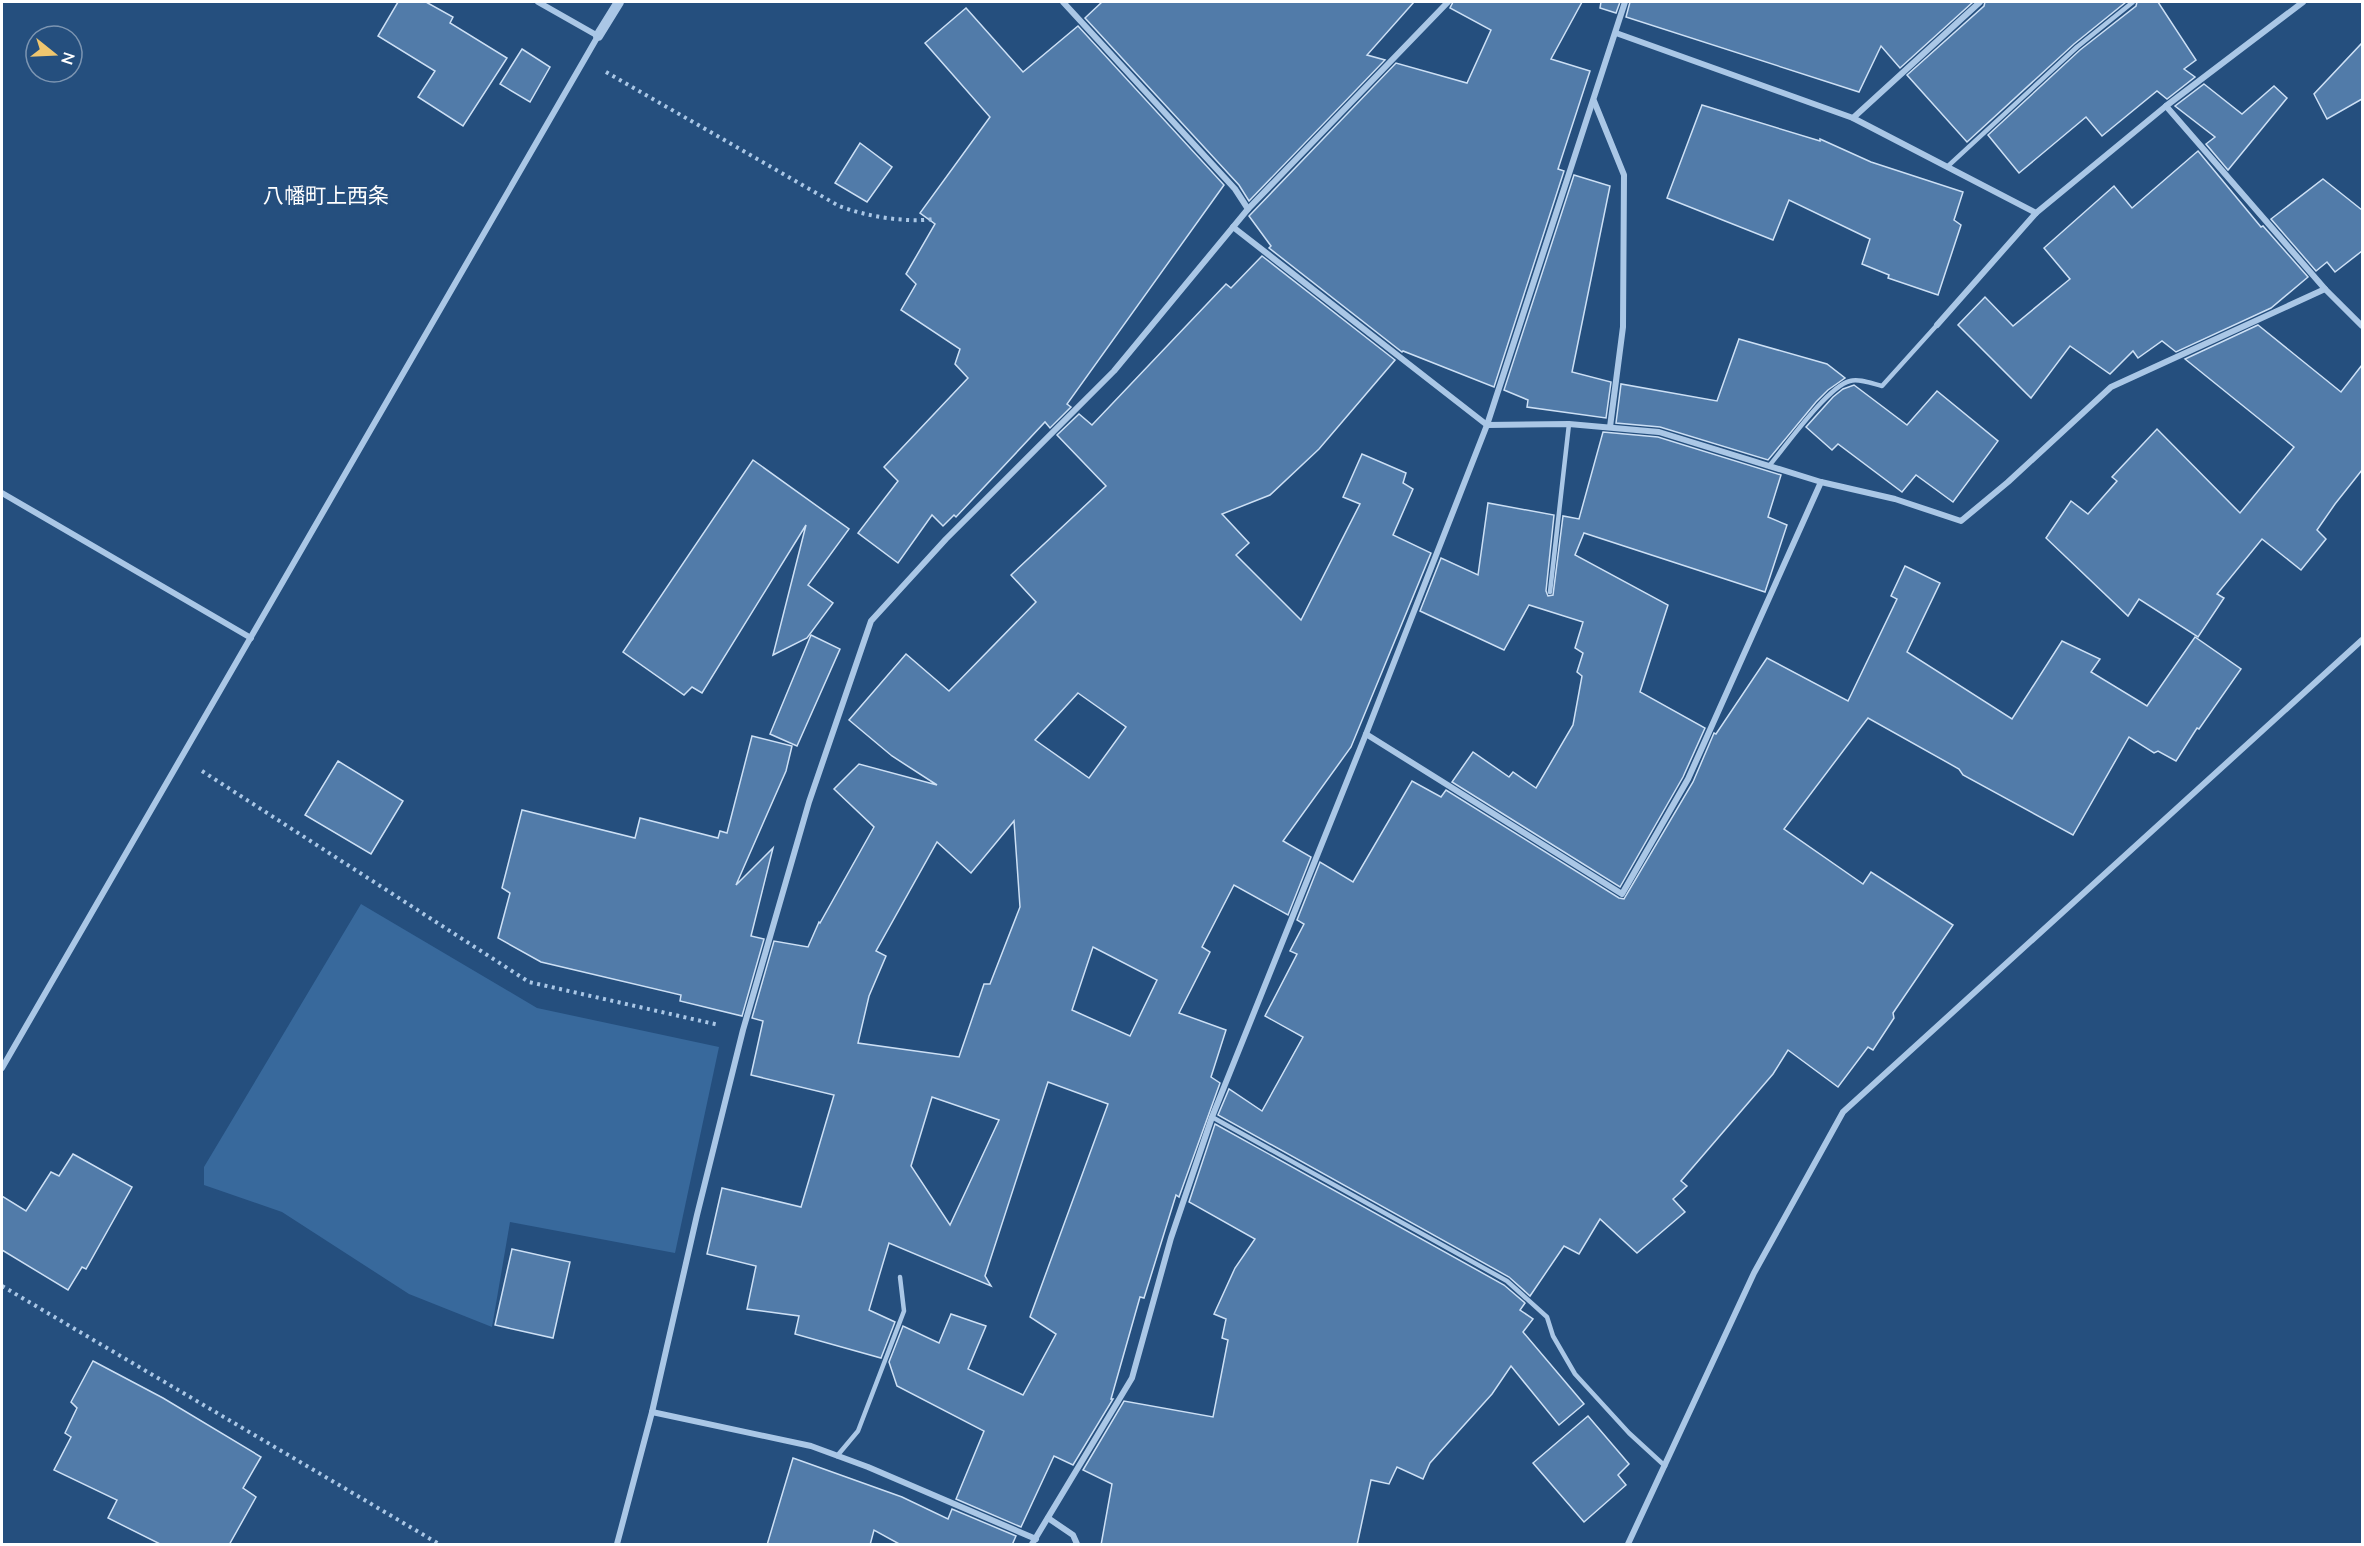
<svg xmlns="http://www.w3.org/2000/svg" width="2364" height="1546" viewBox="0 0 2364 1546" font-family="'Nunito Sans','Noto Sans JP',sans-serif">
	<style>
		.green { fill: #38699c }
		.building { fill: #517ba9; stroke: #cde0f5; stroke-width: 1.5; fill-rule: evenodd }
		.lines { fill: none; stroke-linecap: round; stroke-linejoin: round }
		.path { stroke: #aac7e6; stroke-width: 4; stroke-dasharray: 3 4.5; stroke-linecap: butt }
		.service { stroke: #aac7e6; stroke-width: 4.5 }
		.minor { stroke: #aac7e6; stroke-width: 6 }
		.tertiary { stroke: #aac7e6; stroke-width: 10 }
		.labels { text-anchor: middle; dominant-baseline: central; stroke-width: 6; stroke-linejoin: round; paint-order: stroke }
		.quarter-label { font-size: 21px; fill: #fff; stroke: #254f7e }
	</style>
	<rect width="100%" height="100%" fill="#254f7e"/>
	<polygon class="green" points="361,904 537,1008 719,1047 675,1253 510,1222 492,1327 409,1294 282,1212 204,1185 204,1167"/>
	<g class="building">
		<polygon points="398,2 426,2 453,17 450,23 507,58 463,126 418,97 435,71 378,36"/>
		<polygon points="1102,2 1414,2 1367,55 1385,60 1249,201 1239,185 1085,18"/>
		<polygon points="1453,2 1582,2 1551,59 1590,71 1558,169 1564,171 1494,387 1403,351 1402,352 1269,248 1271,246 1249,216 1396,63 1467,83 1491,30 1450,8"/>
		<polygon points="1601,2 1620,2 1616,13 1600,8"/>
		<polygon points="1630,2 1973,2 1900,68 1881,46 1859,92 1626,17"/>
		<polygon points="1985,2 2126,2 2074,44 1967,142 1907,75 1984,6"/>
		<polygon points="2137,2 2158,2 2196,60 2184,69 2195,77 2167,99 2157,91 2102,136 2086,117 2019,173 1988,135 2080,50 2136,6"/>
		<polygon points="966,8 1023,72 1078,26 1224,185 1067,404 1071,407 1050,428 1045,422 956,517 954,515 943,526 932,515 898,563 858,533 898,481 884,467 968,378 955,364 960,349 901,310 916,284 906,274 935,224 920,213 990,117 925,43"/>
		<polygon points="2362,43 2362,99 2327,119 2314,94"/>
		<polygon points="522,49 550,67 530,102 500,84"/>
		<polygon points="2204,84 2242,114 2274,86 2287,98 2228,170 2206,144 2215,137 2175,106"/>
		<polygon points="1702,105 1820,141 1820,139 1871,162 1963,192 1954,220 1961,225 1938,295 1888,278 1889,275 1862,264 1870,239 1789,200 1773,240 1667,198"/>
		<polygon points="860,143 892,167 867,202 835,183"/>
		<polygon points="2198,151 2261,227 2263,226 2308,277 2271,308 2176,352 2162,341 2138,358 2133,351 2110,374 2070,346 2031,398 1958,325 1985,297 2013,326 2070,279 2044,248 2114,186 2132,208"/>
		<polygon points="1574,175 1610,186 1572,372 1611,382 1606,418 1527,407 1528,400 1504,390"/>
		<polygon points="2323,179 2362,210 2362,251 2335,272 2327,262 2316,271 2271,219"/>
		<path d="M1262,256L1395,360L1319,449L1270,495L1222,514L1249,543L1236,555L1301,620L1360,504L1343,497L1362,454L1406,473L1403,483L1413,489L1393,535L1431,553L1351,747L1283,841L1311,857L1288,915L1234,885L1202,947L1210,952L1179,1013L1226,1030L1211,1077L1220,1083L1179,1197L1176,1195L1144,1298L1140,1297L1111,1399H1113L1073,1465L1054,1456L1021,1527L956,1499L984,1431L897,1386L889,1362L903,1326L939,1343L951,1314L986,1326L968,1369L1023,1395L1056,1334L1030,1317L1108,1104L1048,1082L985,1276L991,1286L889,1243L869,1310L895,1322L881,1358L795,1334L799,1316L747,1309L756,1266L707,1254L722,1188L801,1207L834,1095L751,1075L763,1021L752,1018L774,941L808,947L819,922L820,923L874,827L834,789L859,764L937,785L892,756L849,720L906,654L949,691L1036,602L1011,575L1106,486L1057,435L1079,414L1092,425L1226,284L1231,288ZM1078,693L1126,727L1089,778L1035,740ZM1014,821L1020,907L990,984H984L959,1057L858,1043L869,996L886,956L876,951L937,842L971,873ZM1093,947L1157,980L1130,1036L1072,1010ZM932,1097L999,1120L950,1225L911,1166Z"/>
		<polygon points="2258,325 2341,392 2362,365 2362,470 2335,504 2317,530 2326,539 2301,570 2262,539 2217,594 2224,598 2198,637 2139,599 2128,616 2046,538 2071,501 2088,514 2117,481 2112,477 2157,429 2240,513 2294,447 2185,359"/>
		<polygon points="1739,339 1827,364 1845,378 1828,390 1816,402 1768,460 1660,427 1616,423 1621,384 1717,401"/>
		<polygon points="1854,385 1907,425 1937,391 1998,441 1953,502 1916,475 1902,492 1838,444 1832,450 1806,427 1833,397 1843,389"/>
		<polygon points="1603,432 1658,437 1781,475 1768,517 1787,525 1765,592 1584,533 1575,555 1668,605 1640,692 1705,728 1683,777 1620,887 1452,782 1473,752 1509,777 1513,772 1536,788 1573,725 1582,676 1577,672 1583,653 1575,648 1583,622 1529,605 1504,650 1420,611 1441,558 1478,575 1488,503 1554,515 1546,591 1548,596 1553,595 1563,516 1579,519"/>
		<polygon points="753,460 849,529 808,585 833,603 807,638 773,655 806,525 702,693 692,687 684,695 623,652"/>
		<polygon points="1905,566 1940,583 1907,652 2012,719 2062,641 2100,659 2091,672 2147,706 2195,637 2241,669 2199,729 2197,728 2176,761 2158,751 2154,753 2129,737 2073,835 1963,775 1959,769 1868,718 1784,829 1863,884 1871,872 1953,925 1893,1013 1894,1018 1873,1050 1868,1047 1838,1087 1788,1050 1773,1074 1681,1181 1687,1186 1673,1199 1685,1212 1637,1253 1600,1219 1579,1254 1564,1246 1530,1296 1509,1277 1218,1115 1229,1089 1262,1111 1303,1037 1265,1016 1297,954 1290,951 1304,924 1297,920 1320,862 1353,882 1412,781 1441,797 1446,790 1619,898 1624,899 1693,782 1714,733 1716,734 1767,658 1848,701 1897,599 1891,596"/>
		<polygon points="811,635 840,649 797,746 770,734"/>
		<polygon points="752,736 792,746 786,771 736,885 773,848 751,936 764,939 742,1016 680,1001 681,995 541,962 498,938 510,893 502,888 522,810 635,838 640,818 718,838 720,831 727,833"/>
		<polygon points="338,761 403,801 371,854 305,815"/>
		<polygon points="1215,1124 1504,1285 1525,1303 1520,1310 1533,1319 1523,1332 1584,1404 1559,1425 1511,1366 1492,1394 1430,1463 1423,1479 1397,1467 1389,1484 1371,1480 1357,1545 1101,1545 1112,1484 1083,1470 1124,1401 1213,1417 1228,1340 1222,1338 1226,1319 1214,1314 1235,1268 1255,1239 1189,1202"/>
		<polygon points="73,1154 132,1187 86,1269 82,1267 68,1290 2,1250 2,1196 26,1211 51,1172 59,1176"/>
		<polygon points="512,1249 570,1262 553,1338 495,1325"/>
		<polygon points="93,1361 163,1398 261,1457 243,1488 256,1497 229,1545 162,1545 108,1518 117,1500 54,1470 71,1437 65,1433 77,1408 71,1402"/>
		<polygon points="1588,1416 1629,1464 1618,1475 1626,1485 1584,1522 1533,1463"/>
		<polygon points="793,1458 902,1497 948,1519 952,1509 1016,1536 1012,1545 901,1545 874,1530 870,1545 767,1545"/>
	</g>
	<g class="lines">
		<g class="path">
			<path d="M606,72L839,206C865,216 905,223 933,219"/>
			<polyline points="202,771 529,982 719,1025"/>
			<polyline points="2,1286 439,1544"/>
		</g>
		<g class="service">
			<polyline points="1947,167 2077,47 2133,2"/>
			<path d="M1769,466C1785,447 1828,386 1850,381C1859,378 1873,384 1882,386L1937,325"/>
			<polyline points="1550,592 1569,424"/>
			<polyline points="1212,1117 1507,1281 1547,1317 1553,1336 1575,1374 1629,1433 1665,1466"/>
			<polyline points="837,1456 858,1431 904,1311 900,1277"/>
		</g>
		<g class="minor">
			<polyline points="1063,2 1235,189 1248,209"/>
			<polyline points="1616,33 1853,118 2036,213"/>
			<polyline points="1594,101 1624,175 1623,327 1610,427"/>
			<polyline points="2166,106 2325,289"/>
			<polyline points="1853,118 1980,2"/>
			<polyline points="1233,227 1487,425 1569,424 1659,432 1821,482 1895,499 1961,521 2008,482 2111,387 2325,289 2362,326"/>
			<polyline points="1937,325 2036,213 2166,106 2303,2"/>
			<polyline points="2,493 251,638"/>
			<polyline points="1366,734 1622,894 1688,779 1821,482"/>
			<polyline points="2,1068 598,36 538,2"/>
			<polyline points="652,1412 811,1446 868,1467 1036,1539"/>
			<polyline points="1048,1518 1073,1535 1077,1544"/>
			<polyline points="617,1544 652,1412 697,1215 743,1030 809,802 871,621 946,539 1114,371 1248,209 1448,2"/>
			<polyline points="1032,1544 1132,1378 1171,1238 1212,1117 1366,734 1487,425 1625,2"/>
			<polyline points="1628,1544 1754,1273 1843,1112 2362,640"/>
		</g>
		<polyline class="tertiary" points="598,36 619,2"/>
	</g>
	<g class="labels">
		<g class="quarter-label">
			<text x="326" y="196">八幡町上西条</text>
		</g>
	</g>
	<rect width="2364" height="1546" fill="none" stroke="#ffffff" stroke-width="6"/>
	<g transform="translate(54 54) rotate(108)"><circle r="28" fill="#254f7e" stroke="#7c95b2" stroke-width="1.5"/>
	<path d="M0-4.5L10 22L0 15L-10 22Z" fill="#efc66f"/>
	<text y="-9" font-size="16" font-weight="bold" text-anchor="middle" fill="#ffffff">N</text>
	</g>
</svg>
